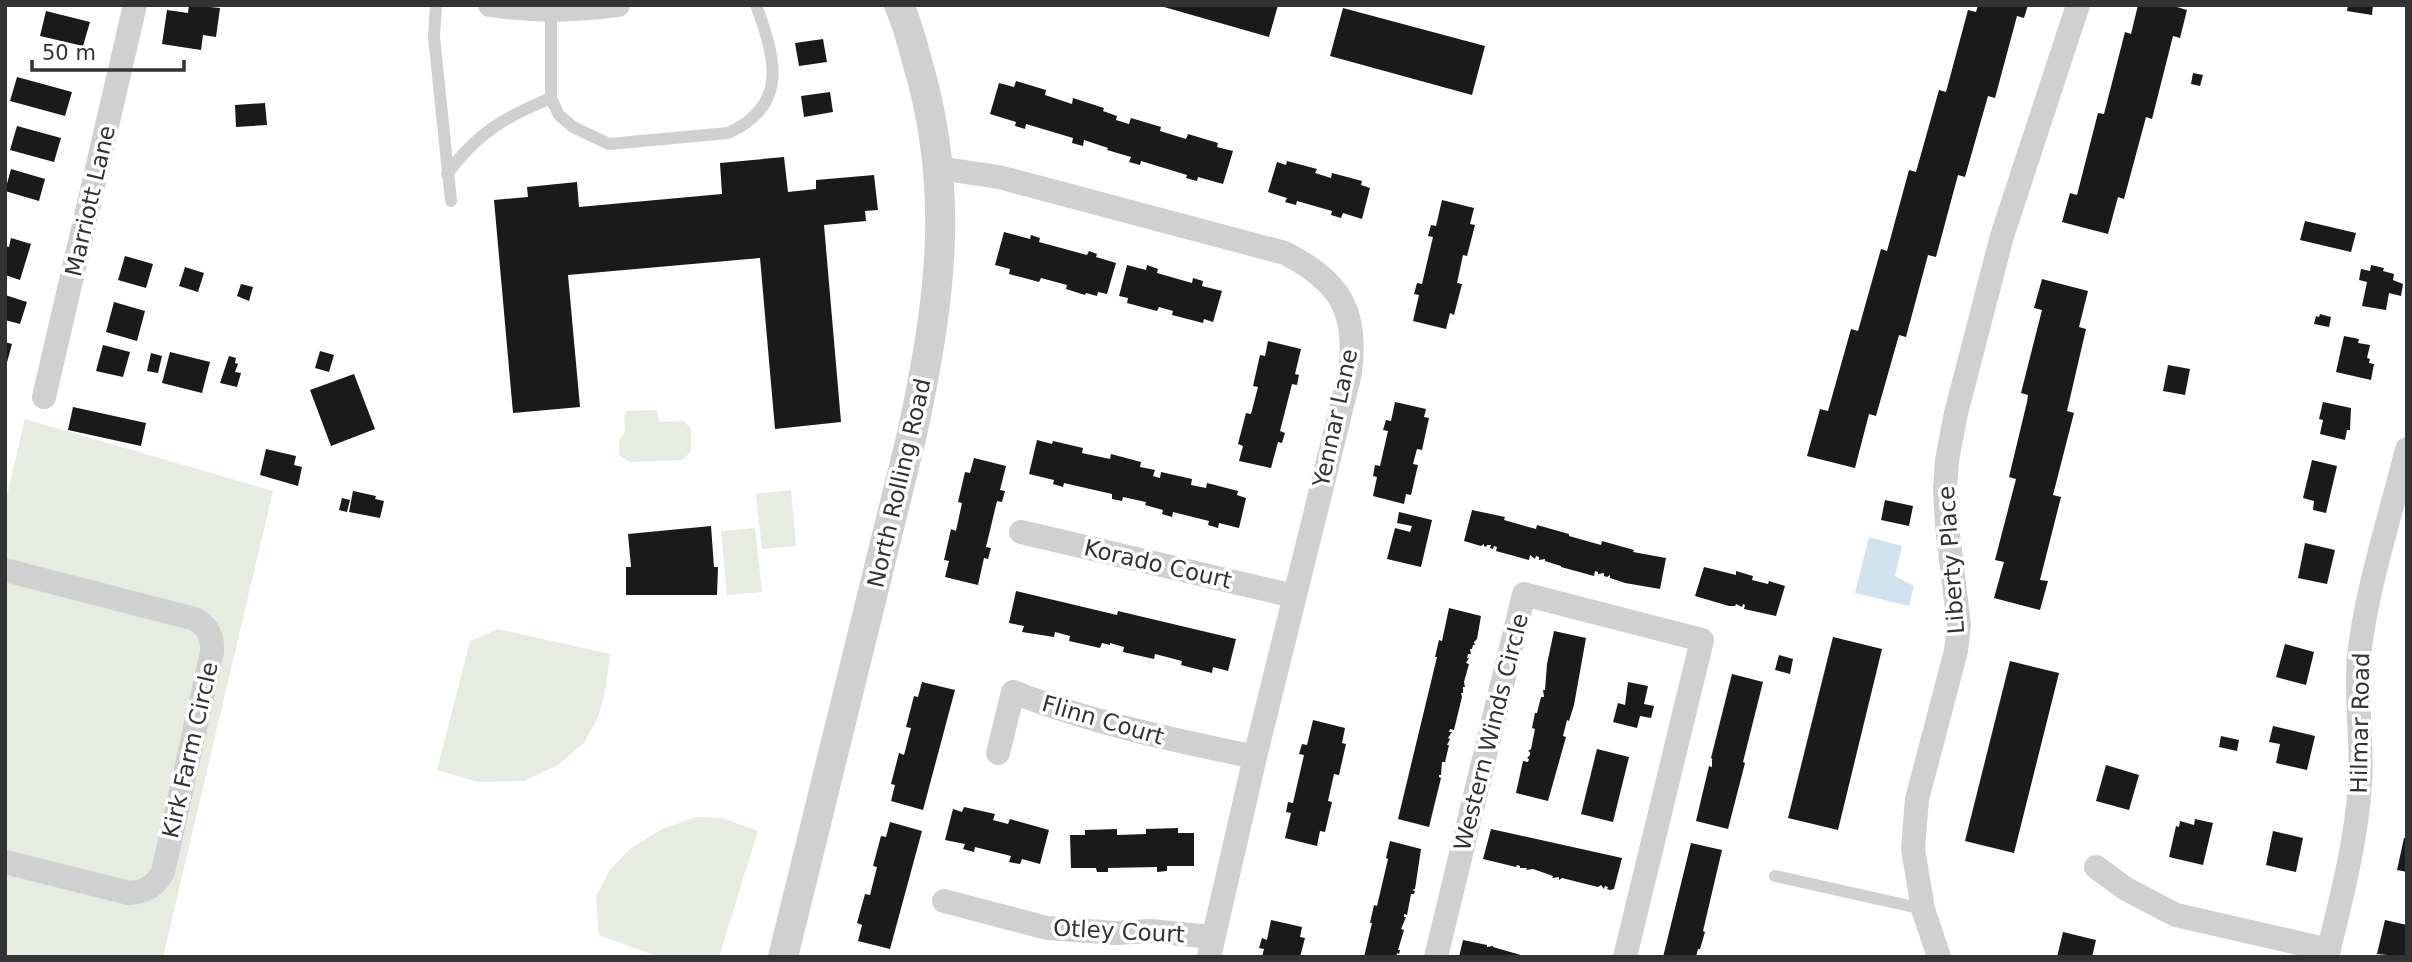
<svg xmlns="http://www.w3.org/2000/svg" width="2412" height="962" viewBox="0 0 2412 962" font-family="'DejaVu Sans',sans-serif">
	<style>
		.green { fill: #e6ecdf }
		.water { fill: #cfe2ee }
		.building { fill: #1a1a1a }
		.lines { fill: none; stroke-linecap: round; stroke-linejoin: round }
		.service { stroke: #d0d0d0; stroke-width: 12 }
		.minor { stroke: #d0d0d0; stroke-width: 24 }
		.tertiary { stroke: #d0d0d0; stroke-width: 30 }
		.labels { text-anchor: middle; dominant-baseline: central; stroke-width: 7; stroke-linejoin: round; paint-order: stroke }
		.street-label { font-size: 23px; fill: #333; stroke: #fff }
	</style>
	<rect width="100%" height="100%" fill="#fff"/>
	<g class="green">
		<polygon points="657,410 659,422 683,421 691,428 691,451 683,460 630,462 619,455 619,440 625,432 624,415 628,411"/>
		<polygon points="25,419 273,491 163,957 5,957 5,504"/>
		<polygon points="791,490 796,546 762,549 756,494"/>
		<polygon points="755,528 762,592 727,595 721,531"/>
		<polygon points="498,629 610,654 606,686 599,715 584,743 558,765 524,781 478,782 437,770 470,641"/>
		<polygon points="696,817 722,818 758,831 719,957 659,957 599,935 596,896 610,870 630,849 662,829"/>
	</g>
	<polygon class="water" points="1869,537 1902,546 1895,576 1914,586 1909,606 1855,593"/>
	<g class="building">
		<polygon points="189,5 220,8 216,37 203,35 201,50 162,44 167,10 188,13"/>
		<polygon points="1157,5 1278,5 1269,37"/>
		<polygon points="1978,5 2028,5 2024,18 2017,16 1995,98 1988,96 1965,177 1958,175 1936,257 1928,255 1906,337 1899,335 1876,416 1869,414 1855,468 1807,456 1820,409 1828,411 1851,329 1858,331 1881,249 1887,251 1909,170 1916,172 1939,90 1946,92 1968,10 1976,12"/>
		<polygon points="2138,5 2170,5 2187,10 2180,38 2173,36 2152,119 2146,117 2124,199 2118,197 2108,234 2062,222 2070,193 2077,195 2098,113 2104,114 2125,32 2131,34"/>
		<polygon points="2348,5 2373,5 2372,15 2347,11"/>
		<polygon points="1343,8 1485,46 1472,95 1330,56"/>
		<polygon points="46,11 90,22 83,46 40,36"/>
		<polygon points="823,39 827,62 799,66 795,43"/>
		<polygon points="2193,73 2203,75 2200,86 2191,84"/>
		<polygon points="17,77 72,92 65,116 10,101"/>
		<polygon points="1016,81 1046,90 1045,95 1072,104 1073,98 1104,108 1103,111 1117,116 1116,120 1129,124 1131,118 1161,127 1160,131 1186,139 1188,134 1218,143 1217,147 1233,151 1223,184 1198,177 1197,181 1186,178 1187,175 1141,161 1140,165 1129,162 1131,157 1107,150 1108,148 1084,140 1083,146 1072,143 1073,138 1026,124 1025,129 1015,126 1016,122 990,114 999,83 1014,87"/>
		<polygon points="830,92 833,112 804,117 801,96"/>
		<polygon points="265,103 267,125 236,127 235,105"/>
		<polygon points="17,126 61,138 54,162 10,150"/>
		<polygon points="784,157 788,192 816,189 816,180 874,175 878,210 865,211 866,221 824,225 841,422 775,429 760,258 568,275 580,407 513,413 494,200 528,197 527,187 577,182 579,207 722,194 720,163"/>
		<polygon points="1287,161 1317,169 1315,173 1331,178 1332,173 1362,181 1361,185 1370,188 1362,219 1343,213 1341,218 1331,215 1332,211 1297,201 1296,205 1285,202 1287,198 1268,192 1277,162 1286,165"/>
		<polygon points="11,169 45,179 39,201 5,191"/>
		<polygon points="1442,200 1474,208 1470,224 1475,225 1467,256 1463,255 1457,283 1462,284 1454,315 1450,313 1446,329 1413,321 1419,295 1414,294 1417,283 1422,284 1433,237 1428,236 1431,225 1436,226"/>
		<polygon points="2305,221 2356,233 2351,252 2300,240"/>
		<polygon points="1004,232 1030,239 1031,235 1040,238 1039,242 1087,255 1089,251 1097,254 1096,257 1116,263 1107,294 1098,292 1097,296 1086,293 1085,295 1066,289 1067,285 1041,278 1039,282 1009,274 1010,269 995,265"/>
		<polygon points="11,238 31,244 20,280 5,275 5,246 9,247"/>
		<polygon points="125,256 153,264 146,288 118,280"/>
		<polygon points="1127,265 1146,270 1147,265 1158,269 1157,273 1192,283 1193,278 1203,281 1202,286 1222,291 1213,322 1204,319 1203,323 1172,315 1173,311 1159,307 1157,311 1127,303 1128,298 1119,296"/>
		<polygon points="2371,265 2384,268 2383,271 2394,274 2393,280 2403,284 2401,296 2389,293 2386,310 2362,306 2367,282 2359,280 2361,269 2370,271"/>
		<polygon points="185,267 204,273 198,292 179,286"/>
		<polygon points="2042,279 2088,291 2079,327 2086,329 2067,411 2074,413 2053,495 2061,497 2040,580 2048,581 2040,610 1994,598 2004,562 1995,560 2016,479 2009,477 2027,402 2028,395 2021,393 2042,310 2034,308"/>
		<polygon points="241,284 253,287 249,301 237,296"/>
		<polygon points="5,295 27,302 20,324 5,320"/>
		<polygon points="114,302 145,311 137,341 106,332"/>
		<polygon points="2320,314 2331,317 2329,327 2314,324 2316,316 2319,317"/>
		<polygon points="2344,336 2359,339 2358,343 2370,345 2367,358 2370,359 2369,363 2374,364 2371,380 2336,372"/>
		<polygon points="1268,341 1301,349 1295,374 1299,375 1297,385 1292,384 1280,431 1285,433 1282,443 1278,442 1271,468 1239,461 1243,446 1238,444 1246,413 1251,414 1258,387 1253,386 1260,355 1265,356"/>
		<polygon points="5,342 12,344 6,366 5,366"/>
		<polygon points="103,345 130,352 123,377 96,371"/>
		<polygon points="320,351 334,355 329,372 315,368"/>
		<polygon points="170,352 210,362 202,393 162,383"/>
		<polygon points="151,353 162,356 158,373 147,371"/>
		<polygon points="229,356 236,358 235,363 238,364 235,372 241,373 237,387 220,383"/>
		<polygon points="2168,365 2190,369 2185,395 2163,391"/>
		<polygon points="354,374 375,429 331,446 310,390"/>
		<polygon points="1395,402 1426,409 1424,417 1429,418 1422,450 1417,449 1413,464 1418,465 1411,495 1406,494 1404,504 1373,496 1377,477 1373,476 1375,465 1380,466 1388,431 1383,430 1386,420 1391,421"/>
		<polygon points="2323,402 2351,408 2350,430 2347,430 2345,440 2320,434 2323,420 2319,419"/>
		<polygon points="73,407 146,423 141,446 68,430"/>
		<polygon points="1037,440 1052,444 1053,441 1083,448 1082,453 1110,459 1111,454 1141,462 1140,467 1155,470 1153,476 1160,478 1161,472 1192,479 1191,485 1206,488 1207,483 1238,491 1237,495 1246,498 1239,528 1219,523 1218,528 1208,525 1209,521 1173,512 1172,517 1162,514 1163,510 1145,505 1146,502 1123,497 1122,501 1112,499 1112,494 1064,483 1063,487 1053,484 1054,480 1029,474"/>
		<polygon points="266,449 296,456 294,465 302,467 298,486 260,475"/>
		<polygon points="974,458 1006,466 1000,490 1005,491 1002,502 997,501 986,547 991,548 988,559 984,558 978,585 945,577 949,561 944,560 951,529 956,531 962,503 958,502 965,472 970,473"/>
		<polygon points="2312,460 2337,466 2326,513 2313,510 2314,501 2303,498"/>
		<polygon points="353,491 376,496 375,499 384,501 380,518 349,512"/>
		<polygon points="342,498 350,500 347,512 339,510"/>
		<polygon points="1885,500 1913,506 1909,526 1881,520"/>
		<polygon points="1472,510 1505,517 1504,520 1536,529 1537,525 1569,534 1569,536 1601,545 1602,541 1634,550 1633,552 1666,558 1660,589 1625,583 1610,578 1610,575 1607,577 1604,576 1604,573 1598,574 1598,572 1595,571 1594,576 1561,567 1561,566 1545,561 1545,559 1539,560 1539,557 1536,556 1535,559 1530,555 1529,560 1496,551 1497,547 1494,546 1493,549 1490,548 1491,545 1487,545 1486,547 1484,546 1484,544 1481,546 1464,541"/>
		<polygon points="1399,512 1432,520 1421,567 1387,559 1395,528 1410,532 1412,526 1397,523"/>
		<polygon points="711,526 714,567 718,567 717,595 626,595 626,567 631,567 628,534"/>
		<polygon points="2305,543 2335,550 2327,584 2298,578"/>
		<polygon points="1704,567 1736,575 1736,571 1753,576 1752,580 1768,584 1769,581 1785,586 1776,616 1744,609 1745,605 1743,604 1742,607 1736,604 1735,606 1729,606 1695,596"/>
		<polygon points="1016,591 1117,615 1118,611 1236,639 1228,671 1213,667 1212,673 1181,665 1182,661 1155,654 1154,659 1123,652 1124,647 1110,643 1110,645 1102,643 1100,648 1069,641 1070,636 1055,632 1054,637 1022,632 1024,626 1009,623"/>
		<polygon points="1449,608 1481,616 1477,639 1474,642 1475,645 1473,645 1472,649 1470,649 1471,654 1468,654 1467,658 1469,658 1466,663 1469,664 1464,682 1465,687 1463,687 1463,693 1461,693 1462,697 1454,730 1450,729 1449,732 1452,732 1448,738 1450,739 1447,745 1449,745 1445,762 1442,762 1441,775 1439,775 1439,777 1441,778 1429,827 1398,819 1437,657 1435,657 1439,640 1442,641"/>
		<polygon points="1554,631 1586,638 1574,705 1569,721 1567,720 1563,736 1566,737 1548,801 1516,793 1523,761 1528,762 1529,759 1527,758 1530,755 1530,752 1528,751 1531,749 1535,729 1532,728 1535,713 1537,713 1541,697 1544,697 1543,690 1545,690 1547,664"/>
		<polygon points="1833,637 1882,649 1838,830 1788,818"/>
		<polygon points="2285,644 2314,652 2306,685 2276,677"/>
		<polygon points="1779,655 1793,659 1790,674 1775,670"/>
		<polygon points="2010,661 2059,673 2014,853 1965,841"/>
		<polygon points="1732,674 1763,682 1743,762 1745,763 1728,829 1696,821 1709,766 1712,767 1712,759 1714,760 1711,758"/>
		<polygon points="922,682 955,690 923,810 891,801 895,785 891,784 899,753 904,755 911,728 906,727 914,696 918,697"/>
		<polygon points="1628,682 1648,686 1644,704 1654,706 1651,718 1640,716 1637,728 1613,722 1618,703 1625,705"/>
		<polygon points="1313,720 1345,728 1342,743 1346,744 1339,775 1334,774 1328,801 1332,802 1325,832 1320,831 1317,846 1285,838 1291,813 1286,812 1288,802 1293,803 1304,755 1299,754 1302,744 1307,745"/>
		<polygon points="2273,726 2315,736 2307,770 2276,763 2280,744 2269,742"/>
		<polygon points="2221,736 2239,740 2237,751 2219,747"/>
		<polygon points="1597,749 1629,757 1613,822 1581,814"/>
		<polygon points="2106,765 2139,775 2129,810 2096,801"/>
		<polygon points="964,807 995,814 993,820 1008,824 1010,819 1049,830 1040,864 1022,859 1020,864 1009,862 1011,856 975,847 974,852 963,849 965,844 945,840 953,809 962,812"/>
		<polygon points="2195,819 2213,823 2203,865 2169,857 2176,826 2179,827 2180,821 2194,825"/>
		<polygon points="890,822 922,831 890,949 858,941 862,925 857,923 865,894 870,895 877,867 873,866 881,836 886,837"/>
		<polygon points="1178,828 1178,833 1194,833 1194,866 1167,866 1167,871 1157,872 1157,867 1108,868 1108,872 1097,872 1096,868 1071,868 1070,835 1085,835 1085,830 1117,829 1117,835 1146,834 1146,829"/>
		<polygon points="1491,829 1622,858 1614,889 1610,890 1607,889 1608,887 1605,886 1604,889 1601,885 1598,887 1562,878 1559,880 1559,877 1552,878 1553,876 1533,869 1526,870 1527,868 1520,868 1520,866 1517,865 1516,867 1483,859"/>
		<polygon points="2273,831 2303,838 2296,872 2266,865"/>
		<polygon points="2404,838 2407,838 2407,872 2397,870"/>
		<polygon points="1390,841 1421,849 1415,889 1412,890 1415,891 1414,894 1411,894 1407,915 1404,914 1404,917 1406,917 1401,929 1404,930 1398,950 1400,950 1399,954 1397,953 1396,957 1364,957 1372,923 1370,923 1374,905 1377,906 1388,859 1386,858"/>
		<polygon points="1691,843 1722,850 1703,931 1705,932 1700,949 1698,949 1696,957 1663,957"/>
		<polygon points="1271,920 1302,927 1300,937 1305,938 1300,957 1262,957 1264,949 1259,948 1262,938 1267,940"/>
		<polygon points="2385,920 2407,925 2407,957 2377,954"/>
		<polygon points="2063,932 2096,940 2092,957 2057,957"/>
		<polygon points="1463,940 1487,945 1487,947 1493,946 1493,947 1528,957 1459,957"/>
	</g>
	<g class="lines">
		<g class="service">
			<polyline points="436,5 434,37 451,201"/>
			<path d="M551,9V98L559,115L573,127L609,144L728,133C790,105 775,57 756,5"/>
			<path d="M447,174C477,133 505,117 551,98"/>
			<polyline points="1775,876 1923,909"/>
		</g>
		<g class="minor">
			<path d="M490,5C531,11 577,11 618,5"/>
			<path d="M938,168L999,177L1285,253C1340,282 1358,310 1350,373L1255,757L1209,957"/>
			<polyline points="44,397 135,5"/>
			<polyline points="1021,532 1294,596"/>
			<path d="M5,570L195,619C208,627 213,636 212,652L163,872C155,886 146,892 129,893L5,862"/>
			<path d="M998,753L1013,692C1092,723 1173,740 1255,757"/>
			<polyline points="2096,867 2126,889 2176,915 2329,950"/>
			<polyline points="944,901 1047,928 1116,933 1150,931 1213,937"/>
			<polyline points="1436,957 1524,594 1702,640 1625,957"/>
			<polyline points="1939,957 1923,909 1913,849 1917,799 1956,651 1959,625 1947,526 1945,488 1947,460 1956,413 2002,236 2078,5"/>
			<path d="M2327,957C2341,899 2356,844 2360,784C2363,742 2355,699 2359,656C2366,590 2391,514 2407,449"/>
		</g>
		<path class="tertiary" d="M783,957L912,434C940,304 956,191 917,61C912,42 907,23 899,5"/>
	</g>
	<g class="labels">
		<g class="street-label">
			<text transform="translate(90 201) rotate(-77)">Marriott Lane</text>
			<text transform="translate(1335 418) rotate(-78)">Yennar Lane</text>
			<text transform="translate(899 483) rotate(-77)">North Rolling Road</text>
			<text transform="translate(1951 560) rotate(-94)">Liberty Place</text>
			<text transform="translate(1158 564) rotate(13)">Korado Court</text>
			<text transform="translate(1103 720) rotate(16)">Flinn Court</text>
			<text transform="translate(2360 723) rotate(-89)">Hilmar Road</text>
			<text transform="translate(1491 732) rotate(-76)">Western Winds Circle</text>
			<text transform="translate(190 750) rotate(-77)">Kirk Farm Circle</text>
			<text transform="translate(1119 931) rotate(3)">Otley Court</text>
		</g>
	</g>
	<rect width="2412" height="962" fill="none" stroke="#333333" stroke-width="14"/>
	<path d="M32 60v10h152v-10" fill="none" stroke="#333333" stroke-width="3.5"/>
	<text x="42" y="60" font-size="21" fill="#333333" stroke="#ffffff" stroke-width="5" paint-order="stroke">50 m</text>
</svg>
